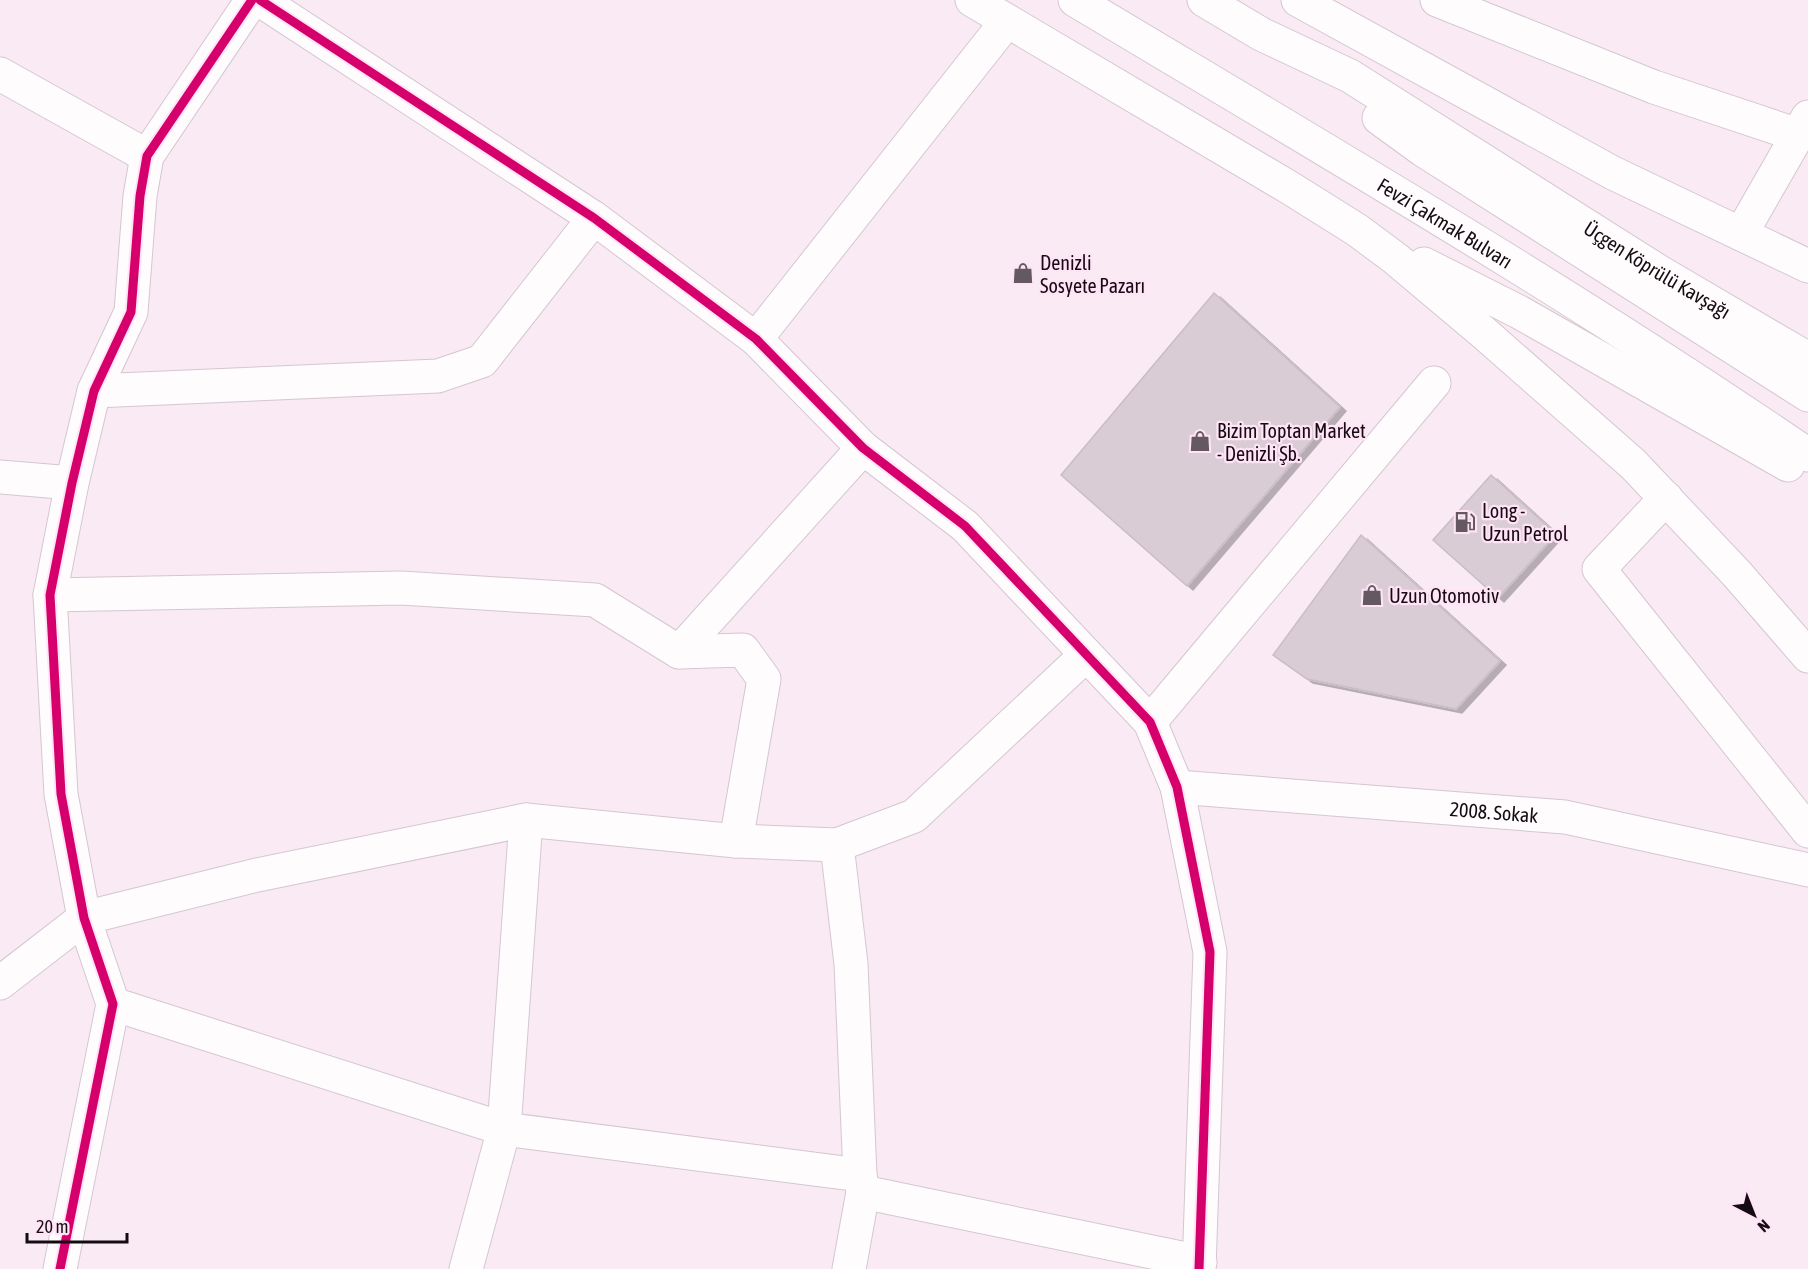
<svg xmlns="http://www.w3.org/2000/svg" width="1808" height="1269" viewBox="0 0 1808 1269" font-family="'Asap Condensed',sans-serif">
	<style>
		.building { fill: #d9ccd5; stroke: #cabdc6; stroke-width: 1.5; filter: url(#shadow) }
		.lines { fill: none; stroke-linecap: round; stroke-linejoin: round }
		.minor-casing { stroke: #d4c7d0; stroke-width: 35 }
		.major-casing { stroke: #d4c7d0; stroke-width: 35 }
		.minor { stroke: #fefcfd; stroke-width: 33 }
		.major { stroke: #fefcfd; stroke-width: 33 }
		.cycleway-casing { stroke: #ffe4f6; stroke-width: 13 }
		.cycleway { stroke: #d6006c; stroke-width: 9 }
		.labels { text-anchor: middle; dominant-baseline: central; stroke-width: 4.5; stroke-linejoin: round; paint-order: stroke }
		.street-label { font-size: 20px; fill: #150b12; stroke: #ffe4f6 }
		.poi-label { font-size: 20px; fill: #150b12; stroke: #ffe4f6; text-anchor: start }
	</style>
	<defs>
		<filter id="shadow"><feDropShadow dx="6" dy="4" stdDeviation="0" flood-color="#0004"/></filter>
	</defs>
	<rect width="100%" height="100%" fill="#f9eaf4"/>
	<g class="building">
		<polygon points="1214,293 1340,407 1187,586 1061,475"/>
		<polygon points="1491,475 1556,534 1498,598 1433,540"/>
		<polygon points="1361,535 1500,661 1456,709 1307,679 1273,655"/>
	</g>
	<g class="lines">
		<defs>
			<g id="minor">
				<polyline points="260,0 594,218 756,339 863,448 965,526 1150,722 1177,787 1210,952 1199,1269"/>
				<polyline points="1437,0 1654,87 1798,135"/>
				<polyline points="0,74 147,156"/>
				<polyline points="1741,234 1808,117"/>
				<polyline points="756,339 1007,21"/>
				<polyline points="94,391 438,376 482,361 594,218"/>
				<polyline points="0,477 72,483"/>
				<polyline points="1666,498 1599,569 1808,831"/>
				<polyline points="50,595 401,588 595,600 679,652 743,650 764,679 736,841"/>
				<polyline points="679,652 863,448"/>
				<polyline points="1150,722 1434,383"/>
				<path id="s1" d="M1177,787L1565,817L1808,870"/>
				<polyline points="837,845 851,964 860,1175 863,1192 849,1269"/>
				<polyline points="0,983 84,918 257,875 526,820 736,841 837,845 914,816 1086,655"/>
				<polyline points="113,1004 504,1129 860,1175"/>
				<polyline points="863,1192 1200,1262"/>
				<polyline points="60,1269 113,1004 84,918 61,794 50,595 72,483 94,391 131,312 140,196 147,156 252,0"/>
				<polyline points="466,1269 504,1129 526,820"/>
			</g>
			<g id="major">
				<polyline points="972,0 1290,188 1357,230 1396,259 1484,333 1633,464 1737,574 1808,656"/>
				<path id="s2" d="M1075,0C1322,148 1571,293 1808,455"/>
				<path id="s3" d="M1204,0L1261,34L1350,76L1658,271L1808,359"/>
				<polyline points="1298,0 1613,173 1808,266"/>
				<polyline points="1379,118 1423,150 1808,395"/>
				<polyline points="1424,264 1519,312 1788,465"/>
			</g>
		</defs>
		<use href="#minor" class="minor-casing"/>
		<use href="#major" class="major-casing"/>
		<use href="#minor" class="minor"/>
		<use href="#major" class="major"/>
		<defs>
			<g id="cycleway">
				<polyline points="260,0 594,218 756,339 863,448 965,526 1150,722 1177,787 1210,952 1199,1269"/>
				<polyline points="60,1269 113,1004 84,918 61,794 50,595 72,483 94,391 131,312 140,196 147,156 252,0"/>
			</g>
		</defs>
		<use href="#cycleway" class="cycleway-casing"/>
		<use href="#cycleway" class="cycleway"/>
	</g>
	<defs>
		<symbol id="shop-bare" viewBox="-9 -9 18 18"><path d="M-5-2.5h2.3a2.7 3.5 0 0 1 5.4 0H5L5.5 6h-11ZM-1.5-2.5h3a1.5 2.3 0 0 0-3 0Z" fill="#655961" stroke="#ffe4f6" stroke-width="2.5" paint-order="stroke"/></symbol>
		<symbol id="fuel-bare" viewBox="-9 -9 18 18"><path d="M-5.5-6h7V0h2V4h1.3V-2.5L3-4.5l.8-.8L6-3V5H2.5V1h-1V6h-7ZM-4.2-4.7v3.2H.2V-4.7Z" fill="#655961" stroke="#ffe4f6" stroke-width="2.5" paint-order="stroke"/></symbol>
	</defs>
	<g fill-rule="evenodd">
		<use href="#shop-bare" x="1008" y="258" width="30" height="30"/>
		<use href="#shop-bare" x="1185" y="426" width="30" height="30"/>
		<use href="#fuel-bare" x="1450" y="507" width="30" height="30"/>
		<use href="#shop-bare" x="1357" y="580" width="30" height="30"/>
	</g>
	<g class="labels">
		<g class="street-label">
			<text stroke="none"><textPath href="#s2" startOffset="432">Fevzi Çakmak Bulvarı</textPath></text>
			<text stroke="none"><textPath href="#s3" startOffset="528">Üçgen Köprülü Kavşağı</textPath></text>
			<text stroke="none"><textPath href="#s1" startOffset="318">2008. Sokak</textPath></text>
		</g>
		<g class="poi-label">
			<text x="1040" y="262">Denizli<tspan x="1040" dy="23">Sosyete Pazarı</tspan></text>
			<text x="1217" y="430">Bizim Toptan Market<tspan x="1217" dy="23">- Denizli Şb.</tspan></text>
			<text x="1482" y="510">Long -<tspan x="1482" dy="23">Uzun Petrol</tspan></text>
			<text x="1389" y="595">Uzun Otomotiv</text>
		</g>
	</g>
	<g transform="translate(1754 1215) rotate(138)" stroke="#ffe4f6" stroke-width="4.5" paint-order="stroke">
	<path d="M0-4.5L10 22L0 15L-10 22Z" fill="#150b12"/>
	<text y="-9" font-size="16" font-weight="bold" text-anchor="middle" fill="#150b12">N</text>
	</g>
	<path d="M27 1233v9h100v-9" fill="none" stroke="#150b12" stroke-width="3"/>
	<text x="36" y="1233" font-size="18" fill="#150b12" stroke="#ffe4f6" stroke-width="4.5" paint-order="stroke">20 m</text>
</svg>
